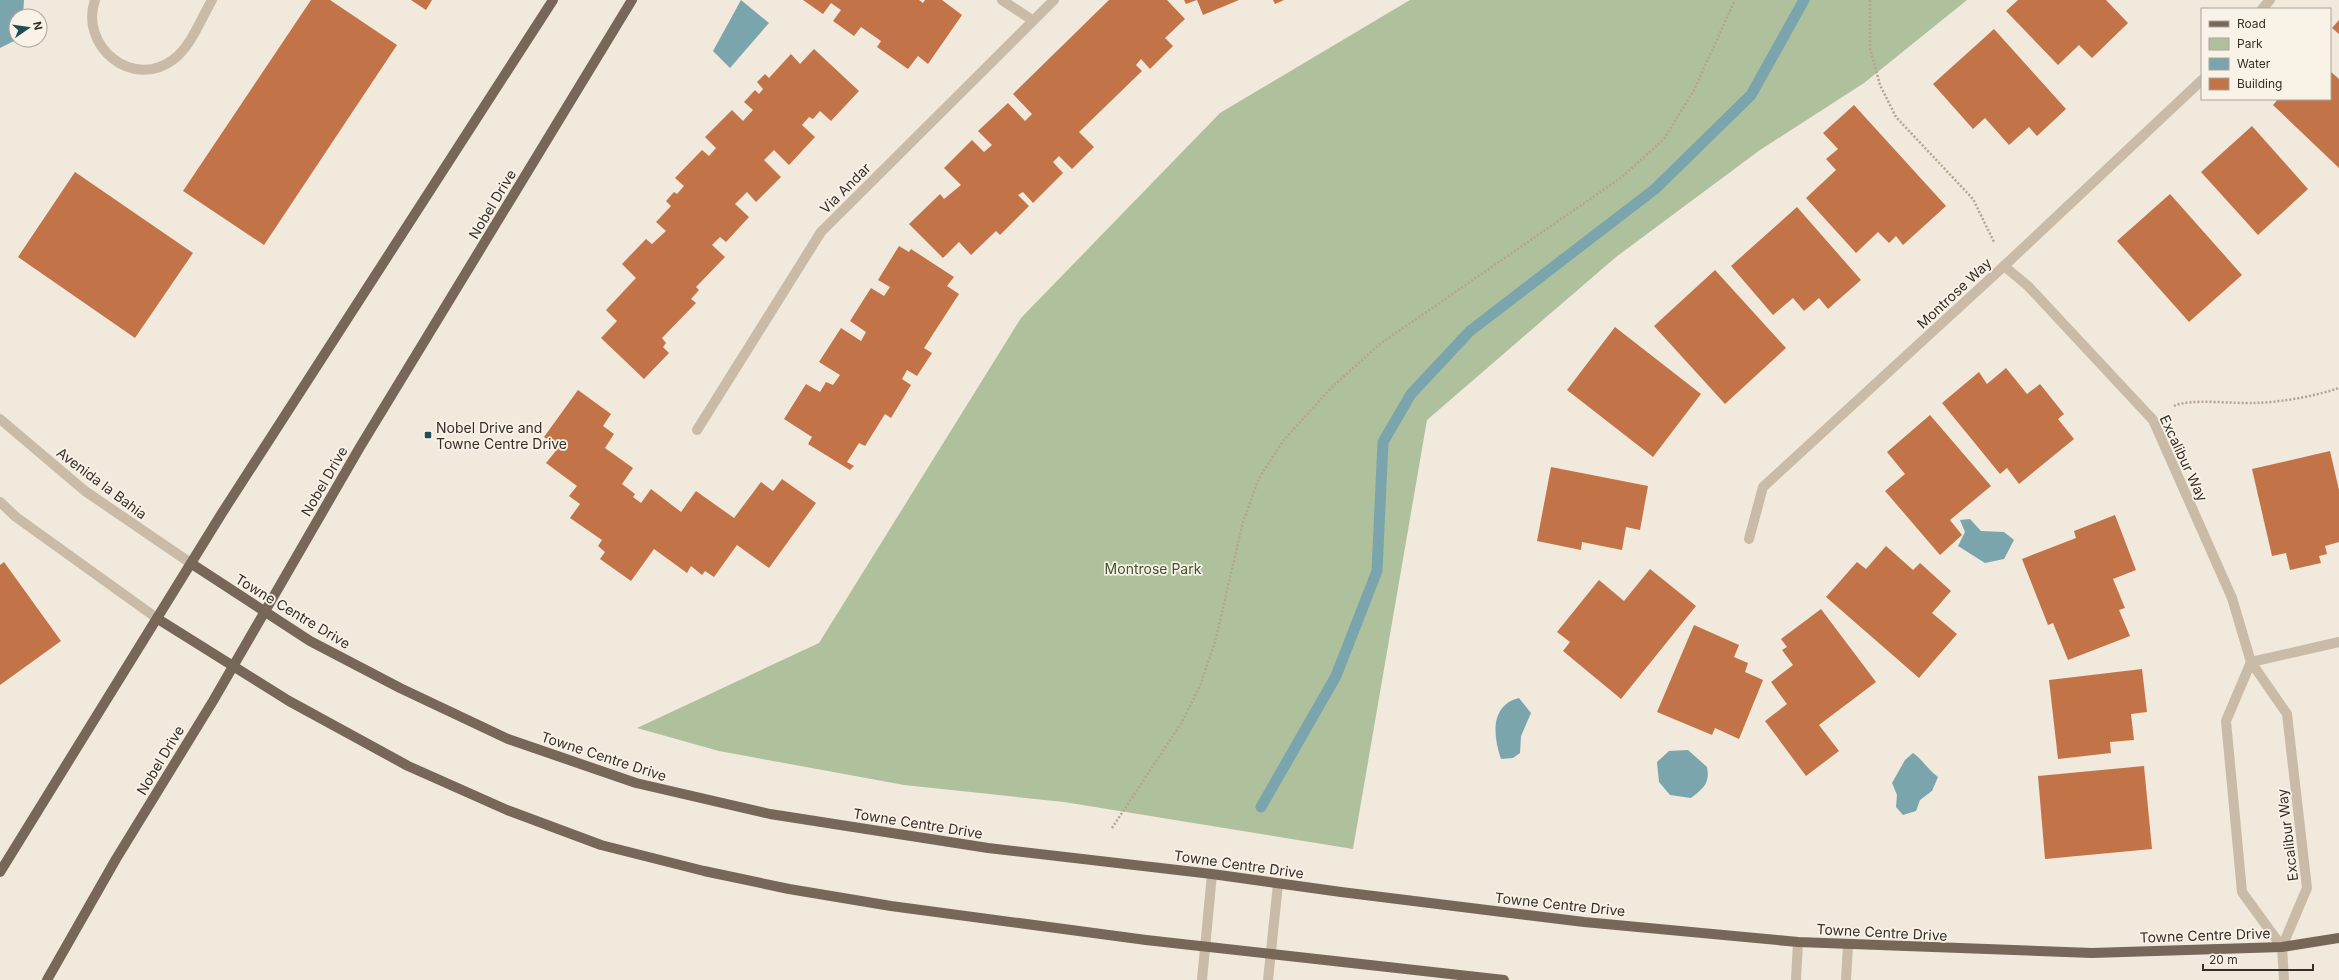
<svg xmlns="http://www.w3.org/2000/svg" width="2339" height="980" viewBox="0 0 2339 980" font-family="Inter,sans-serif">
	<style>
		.green { fill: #afc09c }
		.water { fill: #7ba5ad }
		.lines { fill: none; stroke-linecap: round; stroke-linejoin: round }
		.stream { stroke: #7ba5ad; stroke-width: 11 }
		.building { fill: #c27448 }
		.path { stroke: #b4a592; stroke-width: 2.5; stroke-dasharray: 2 2; stroke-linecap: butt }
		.minor { stroke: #c9bba8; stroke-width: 10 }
		.major { stroke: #776759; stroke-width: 10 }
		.poi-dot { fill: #1f4c56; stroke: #f9f3e7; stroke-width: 1.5 }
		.labels { text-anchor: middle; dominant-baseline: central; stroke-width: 3.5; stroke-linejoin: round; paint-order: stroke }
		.street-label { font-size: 14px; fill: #352e28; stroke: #f9f3e7 }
		.poi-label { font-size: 14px; fill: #352e28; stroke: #f9f3e7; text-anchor: start }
		.park-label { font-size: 14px; fill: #40532c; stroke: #f9f3e7 }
	</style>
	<rect width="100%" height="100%" fill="#f1e9db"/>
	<polygon class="green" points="1410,0 1967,0 1864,83 1760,150 1616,257 1427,420 1353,849 1064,802 904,785 719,751 637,728 819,643 1021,318 1220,113"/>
	<g class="water">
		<polygon points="0,0 24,0 23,16 16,16 16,40 0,48"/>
		<polygon points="741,0 769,23 730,68 713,51"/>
		<polygon points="1970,519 1981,531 2004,532 2014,540 2004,559 1985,563 1958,546 1965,532 1960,520"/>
		<path d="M1519,698L1531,713L1521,736L1520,753L1513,758L1501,759C1493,736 1490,705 1519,698Z"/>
		<path d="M1688,750L1707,767C1710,783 1704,788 1691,798L1670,795L1659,782L1657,762L1669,751Z"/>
		<path d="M1913,753C1923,760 1928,770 1938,777L1932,791L1920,800L1916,811L1903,815L1896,807L1897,795L1892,783L1905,760Z"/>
	</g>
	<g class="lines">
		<polyline class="stream" points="1261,807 1336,676 1377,571 1383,442 1411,394 1470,331 1655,189 1751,95 1804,0"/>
	</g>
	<g class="building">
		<polygon points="311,0 330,0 397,45 264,245 183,191"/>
		<polygon points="411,0 432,0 426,10"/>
		<polygon points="803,0 919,0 923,3 925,0 942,0 962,15 928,64 918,56 908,69 877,47 881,41 861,27 854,36 833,21 841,10 831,3 823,14"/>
		<polygon points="1109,0 1167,0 1185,19 1165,38 1173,46 1150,69 1141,59 1136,65 1142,71 1079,132 1094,147 1072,169 1059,156 1053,162 1063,173 1033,203 1023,192 1018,195 1029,206 1000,235 996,231 971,255 959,242 943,258 909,224 940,194 944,199 961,185 944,168 972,140 984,152 992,145 978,131 1008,103 1025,121 1032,114 1013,94"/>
		<polygon points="1184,0 1197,0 1186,4"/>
		<polygon points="1197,0 1239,0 1203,15"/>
		<polygon points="1273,0 1284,0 1275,4"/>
		<polygon points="2018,0 2106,0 2128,23 2092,58 2079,45 2058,65 2006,11"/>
		<polygon points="2339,20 2339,34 2332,28"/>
		<polygon points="1994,29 2066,109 2037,136 2029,127 2009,145 1985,118 1973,129 1933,84"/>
		<polygon points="814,49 859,91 831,121 820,111 813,119 809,117 802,125 815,137 789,165 774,150 764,160 781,177 756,202 747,192 735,204 749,217 726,242 720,237 712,245 725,257 696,287 699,290 691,299 696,303 662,338 666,343 663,347 669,353 644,379 601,338 617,321 606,310 636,278 622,264 646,239 652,244 666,231 656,222 671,206 666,201 674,192 677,194 684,186 675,178 702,150 709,156 716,148 705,137 732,110 743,121 753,110 744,102 755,90 759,94 763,89 757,82 765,74 769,78 791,54 800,64"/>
		<polygon points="2330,71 2339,79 2339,168 2273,105 2278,99 2330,99"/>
		<polygon points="1854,105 1946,206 1903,245 1896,236 1889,243 1878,232 1856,253 1806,198 1836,170 1826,159 1838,149 1823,133"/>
		<polygon points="2252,126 2308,189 2258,235 2201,172"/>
		<polygon points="75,172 193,253 135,338 18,257"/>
		<polygon points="2170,194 2242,275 2189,322 2117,241"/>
		<polygon points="1797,207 1861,280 1828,309 1819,298 1804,311 1793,298 1773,315 1731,266"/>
		<polygon points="899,246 909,252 911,249 954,277 947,286 959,294 924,348 932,353 917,376 907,370 902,379 911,385 891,418 885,414 865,446 859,443 847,462 854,466 850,470 808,444 812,437 784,419 806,384 820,392 826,382 833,385 840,375 819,362 841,328 861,341 866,332 850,321 871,288 884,296 890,287 878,280"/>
		<polygon points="1715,270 1786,348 1725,404 1654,326"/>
		<polygon points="1615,327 1701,394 1653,457 1567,390"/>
		<polygon points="2006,368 2027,394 2040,384 2064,414 2058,419 2074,439 2019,484 2007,468 2000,474 1942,403 1979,372 1987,384"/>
		<polygon points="578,390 611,414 603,426 614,434 605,448 633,468 622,484 635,494 633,497 641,503 651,489 681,512 696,491 734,518 761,482 773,491 782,479 816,503 769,568 737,545 714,577 705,571 702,575 691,566 687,573 654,549 631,581 600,559 605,552 598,546 602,540 570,518 580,504 569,496 577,486 546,463 559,447 544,437"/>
		<polygon points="1930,415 1991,486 1950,520 1962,535 1940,555 1885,491 1905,474 1887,452"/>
		<polygon points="2330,451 2339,490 2339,542 2325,546 2327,554 2319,556 2321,563 2290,570 2286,553 2272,556 2252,469"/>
		<polygon points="1551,467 1648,486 1640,530 1626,527 1622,550 1582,542 1581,550 1537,541"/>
		<polygon points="2115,515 2136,570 2113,579 2125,608 2119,610 2130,636 2068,660 2053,623 2048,625 2022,559 2076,538 2074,531"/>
		<polygon points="1886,546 1913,570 1920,563 1951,591 1932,613 1957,634 1919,678 1826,597 1857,562 1866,569"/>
		<polygon points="4,562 61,641 0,685 0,565"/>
		<polygon points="1650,569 1696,606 1621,699 1563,651 1570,642 1557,632 1599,580 1624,601"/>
		<polygon points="1821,609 1876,682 1819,725 1839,751 1806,776 1765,721 1787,704 1771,682 1793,665 1782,650 1787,647 1781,639"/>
		<polygon points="1694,625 1739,645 1734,657 1748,663 1745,672 1763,680 1739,739 1715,728 1712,735 1657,712"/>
		<polygon points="2142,669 2147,712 2131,714 2134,740 2110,742 2111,753 2058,759 2049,680"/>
		<polygon points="2144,766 2152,849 2045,859 2038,776"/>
	</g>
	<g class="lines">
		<g class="path">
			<polyline points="1870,0 1870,48 1880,85 1896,117 1973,199 1994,242"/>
			<path d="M2174,406C2190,398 2234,404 2254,403C2282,402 2312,397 2339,388"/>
			<polyline points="1112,828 1182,722 1200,686 1215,642 1243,522 1259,478 1283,441 1332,387 1380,344 1622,177 1664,139 1694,90 1735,0"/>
		</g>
		<g class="minor">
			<path d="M95,0C79,46 133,91 174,59C191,46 201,19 212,0"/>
			<polyline points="1002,0 1032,20"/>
			<polyline points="2262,9 2270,0"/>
			<polyline points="2004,266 2028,286 2153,420 2232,598 2251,662 2287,714 2307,888 2282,947 2284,980"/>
			<polyline points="0,419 85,491 192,564"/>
			<polyline points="697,430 821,232 1054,0"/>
			<polyline points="0,502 16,517 158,619"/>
			<polyline points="1749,539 1763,487 2004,266 2202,80"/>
			<polyline points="2251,662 2226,721 2242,892 2282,947"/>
			<polyline points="2251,662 2339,642"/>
			<polyline points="1202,980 1212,874"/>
			<polyline points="1268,980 1278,884"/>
			<polyline points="1796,980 1798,942"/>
			<polyline points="1846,980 1848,945"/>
		</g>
		<g class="major">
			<polyline points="192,564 310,641 400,688 508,739 636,783 770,814 988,848 1212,874 1341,892 1584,922 1798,942 2092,953 2282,947 2339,938"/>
			<polyline points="158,619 289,701 408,766 507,810 601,845 704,871 789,889 891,906 1146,940 1504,980"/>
			<polyline points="0,872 222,513 553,0"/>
			<polyline points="47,980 116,859 213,701 360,447 632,0"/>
		</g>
	</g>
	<rect class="poi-dot" x="424" y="431" width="8" height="8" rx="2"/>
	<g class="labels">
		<g class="street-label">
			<text transform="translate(845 188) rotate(-45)">Via Andar</text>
			<text transform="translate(492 204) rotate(-59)">Nobel Drive</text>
			<text transform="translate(1954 293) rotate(-43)">Montrose Way</text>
			<text transform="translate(2184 458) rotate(65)">Excalibur Way</text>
			<text transform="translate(324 481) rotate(-60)">Nobel Drive</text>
			<text transform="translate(102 483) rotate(37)">Avenida la Bahia</text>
			<text transform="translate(293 611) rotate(31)">Towne Centre Drive</text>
			<text transform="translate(604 756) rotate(18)">Towne Centre Drive</text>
			<text transform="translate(160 760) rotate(-59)">Nobel Drive</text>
			<text transform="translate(918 823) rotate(9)">Towne Centre Drive</text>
			<text transform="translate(2287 835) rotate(-97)">Excalibur Way</text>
			<text transform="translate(1239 864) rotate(8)">Towne Centre Drive</text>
			<text transform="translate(1560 904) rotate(6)">Towne Centre Drive</text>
			<text transform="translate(1882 932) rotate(3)">Towne Centre Drive</text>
			<text transform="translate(2205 935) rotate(-2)">Towne Centre Drive</text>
		</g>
		<g class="poi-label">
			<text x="436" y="427">Nobel Drive and<tspan x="436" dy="16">Towne Centre Drive</tspan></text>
		</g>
		<g class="park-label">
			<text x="1153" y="568">Montrose Park</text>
		</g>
	</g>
	<rect x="2201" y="8" width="130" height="92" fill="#f9f3e7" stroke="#aba49b"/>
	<rect x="2209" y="21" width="20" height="6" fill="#776759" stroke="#aba49b"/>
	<text x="2237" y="28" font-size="12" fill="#352e28">Road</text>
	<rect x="2209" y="38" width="20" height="12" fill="#afc09c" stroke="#aba49b"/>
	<text x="2237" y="48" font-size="12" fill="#352e28">Park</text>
	<rect x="2209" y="58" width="20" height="12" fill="#7ba5ad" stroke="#aba49b"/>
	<text x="2237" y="68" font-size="12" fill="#352e28">Water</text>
	<rect x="2209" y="78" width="20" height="12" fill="#c27448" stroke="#aba49b"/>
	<text x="2237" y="88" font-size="12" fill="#352e28">Building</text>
	<g transform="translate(28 28) rotate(77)"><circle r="19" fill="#f9f3e7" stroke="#aba49b"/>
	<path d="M0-3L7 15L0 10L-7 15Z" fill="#1f4c56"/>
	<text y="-6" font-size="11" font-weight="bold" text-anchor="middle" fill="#352e28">N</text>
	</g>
	<path d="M2203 964v6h110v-6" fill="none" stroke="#352e28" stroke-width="2"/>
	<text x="2209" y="964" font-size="12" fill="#352e28" stroke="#f9f3e7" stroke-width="3" paint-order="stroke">20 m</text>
</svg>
